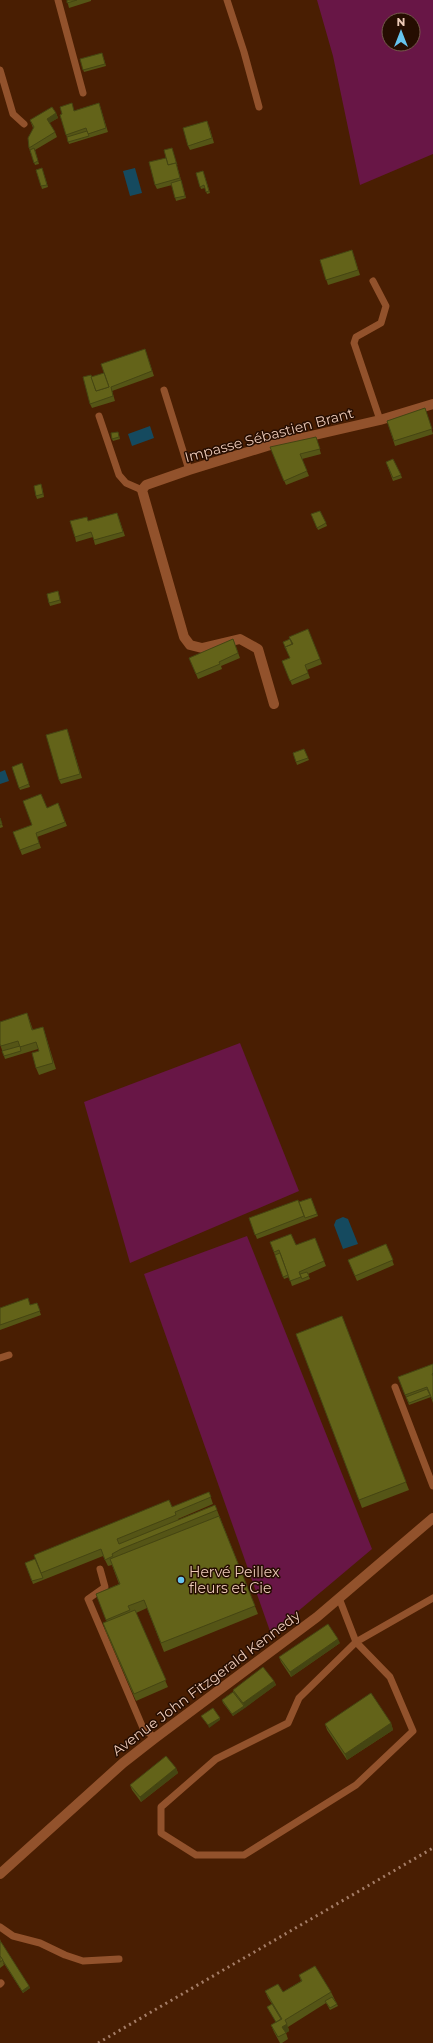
<svg xmlns="http://www.w3.org/2000/svg" width="433" height="2043" viewBox="0 0 433 2043" font-family="Montserrat,sans-serif">
	<style>
		.green { fill: #681646; fill-rule: evenodd }
		.water { fill: #154a5f }
		.lines { fill: none; stroke-linecap: round; stroke-linejoin: round }
		.service { stroke: #92522c; stroke-width: 7 }
		.minor { stroke: #92522c; stroke-width: 10 }
		.rail { stroke: #a47d67; stroke-width: 3; stroke-dasharray: 2 4; stroke-linecap: butt }
		.wall { fill: #555516 }
		.shaded-wall { fill: #454512 }
		.building { fill: #636319; stroke: #454512 }
		.poi-dot { fill: #66c4ef; stroke: #250d01; stroke-width: 1.5 }
		.labels { text-anchor: middle; dominant-baseline: central; stroke-width: 3; stroke-linejoin: round; paint-order: stroke }
		.street-label { font-size: 14px; fill: #edcab8; stroke: #250d01 }
		.poi-label { font-size: 14px; fill: #edcab8; stroke: #250d01; text-anchor: start }
	</style>
	<rect width="100%" height="100%" fill="#491e02"/>
	<g class="green">
		<path d="M317,0H433V154L360,185L333,56ZM389,20H413V44H389Z"/>
		<polygon points="240,1043 299,1191 130,1263 84,1102"/>
		<polygon points="247,1236 372,1549 271,1634 144,1274"/>
	</g>
	<g class="water">
		<polygon points="135,168 142,193 130,196 123,171"/>
		<polygon points="150,426 154,438 132,446 128,434"/>
		<polygon points="5,770 9,781 0,784 0,772"/>
		<polygon points="343,1217 348,1219 358,1244 343,1249 334,1225 336,1220"/>
	</g>
	<g class="lines">
		<g class="service">
			<polyline points="58,0 83,93"/>
			<polyline points="227,0 244,52 259,107"/>
			<polyline points="0,70 13,114 24,124"/>
			<polyline points="373,281 386,306 381,323 356,337 354,343 380,420"/>
			<polyline points="164,390 189,470"/>
			<polyline points="99,416 119,475 126,483 142,490"/>
			<polyline points="0,1358 9,1355"/>
			<polyline points="395,1387 433,1486"/>
			<polyline points="100,1569 105,1587 88,1599 143,1728 155,1738"/>
			<polyline points="339,1598 356,1642 299,1698 288,1723 216,1759 161,1807 161,1833 196,1855 244,1855 356,1785 413,1731 390,1677 356,1642 433,1598"/>
			<polyline points="0,1927 13,1936 40,1943 65,1955 83,1961 119,1959"/>
			<polyline points="0,1984 1,1983"/>
		</g>
		<g class="minor">
			<polyline points="274,704 258,649 240,639 202,648 190,645 184,637 142,490 146,485 189,470 267,446 380,420 433,404"/>
			<polyline points="0,1874 123,1763 155,1738 317,1617 433,1518"/>
		</g>
		<polyline class="rail" points="98,2043 433,1848"/>
	</g>
	<g class="wall">
		<polygon points="67,0 91,0 91,1 69,8"/>
		<polygon points="102,53 106,66 84,72 80,59"/>
		<polygon points="99,103 108,132 69,144 60,115"/>
		<polygon points="56,113 58,118 49,123 55,132 57,137 35,150 39,164 35,165 29,148 33,128 30,120"/>
		<polygon points="209,126 214,143 190,150 188,146"/>
		<polygon points="172,148 186,198 176,201 172,185 157,189 155,185 166,158"/>
		<polygon points="42,168 48,187 42,189 36,170"/>
		<polygon points="203,171 210,193 207,194 205,188 201,189 196,173"/>
		<polygon points="352,250 360,275 328,285 320,260"/>
		<polygon points="145,349 154,376 112,391 115,401 92,408 90,404 92,377 104,373"/>
		<polygon points="425,408 433,434 395,446 387,421"/>
		<polygon points="118,432 120,439 113,441 112,439"/>
		<polygon points="316,437 321,454 302,459 309,476 286,485 272,452"/>
		<polygon points="386,462 401,475 402,478 393,481"/>
		<polygon points="42,487 44,497 37,499 36,496"/>
		<polygon points="117,513 125,536 95,545 93,537 76,542 75,537 88,521"/>
		<polygon points="311,514 326,523 327,526 318,530"/>
		<polygon points="58,591 61,603 50,606 49,603"/>
		<polygon points="233,639 240,658 221,666 222,669 198,679 191,662"/>
		<polygon points="289,658 320,659 322,664 307,670 310,678 292,685 282,661"/>
		<polygon points="67,729 82,778 61,784 59,780"/>
		<polygon points="304,749 309,760 297,765 293,753"/>
		<polygon points="22,763 30,787 20,790 12,767"/>
		<polygon points="58,803 67,826 37,837 41,848 22,855 13,832 32,825 47,808"/>
		<polygon points="0,818 3,827 0,828"/>
		<polygon points="27,1013 33,1030 43,1027 56,1069 39,1075 36,1068 39,1051 38,1049 5,1059 0,1044"/>
		<polygon points="311,1198 318,1216 257,1239 249,1218"/>
		<polygon points="315,1238 326,1266 308,1274 310,1279 292,1286 289,1277 284,1279 270,1242 296,1245"/>
		<polygon points="386,1244 394,1265 357,1281 348,1260"/>
		<polygon points="37,1303 41,1315 0,1330 0,1308 30,1305"/>
		<polygon points="342,1316 409,1490 362,1508 296,1334"/>
		<polygon points="433,1364 433,1403 431,1397 409,1405 398,1377"/>
		<polygon points="209,1492 213,1504 178,1519 178,1520 215,1505 258,1614 164,1652 147,1608 136,1613 168,1687 136,1701 105,1630 103,1623 107,1622 96,1594 119,1584 112,1565 108,1566 103,1556 33,1584 25,1563 172,1507"/>
		<polygon points="340,1643 291,1677 281,1662 279,1657"/>
		<polygon points="274,1681 276,1685 233,1716 223,1703 222,1700 233,1692 233,1690"/>
		<polygon points="391,1723 393,1730 347,1760 327,1730 325,1724"/>
		<polygon points="176,1768 178,1773 141,1802 132,1790 130,1785"/>
		<polygon points="0,1939 1,1942 29,1986 30,1988 23,1993 3,1962 4,1965 0,1968"/>
		<polygon points="299,1975 331,1992 338,2006 330,2010 326,2003 288,2027 289,2031 286,2033 288,2039 282,2043 280,2043 274,2032 271,2025 276,2022 267,2007 272,2004 268,1998 265,1991 283,1992 301,1981"/>
	</g>
	<g class="shaded-wall">
		<polygon points="56,113 58,118 48,124 47,119"/>
		<polygon points="338,1639 340,1643 291,1677 290,1672"/>
		<polygon points="274,1681 276,1685 245,1708 243,1703"/>
		<polygon points="244,1706 245,1708 233,1716 232,1714"/>
		<polygon points="220,1718 220,1720 209,1728 208,1725"/>
		<polygon points="391,1723 393,1730 347,1760 345,1754"/>
		<polygon points="176,1768 178,1773 141,1802 140,1797"/>
		<polygon points="29,1986 30,1988 23,1993 22,1991"/>
		<polygon points="287,2024 289,2031 286,2033 282,2027"/>
	</g>
	<g class="building">
		<polygon points="67,0 77,0 67,3"/>
		<polygon points="102,53 105,64 83,70 80,59"/>
		<polygon points="72,103 74,111 99,103 106,128 88,134 86,128 66,135 60,115 62,114 60,107"/>
		<polygon points="52,107 56,113 47,119 55,132 29,148 28,138 34,127 30,120"/>
		<polygon points="207,121 212,138 188,146 183,128"/>
		<polygon points="87,131 89,136 68,142 67,137"/>
		<polygon points="34,148 38,161 34,163 30,150"/>
		<polygon points="172,148 177,165 176,163 168,165 164,150"/>
		<polygon points="166,158 168,165 176,163 180,178 155,185 149,162"/>
		<polygon points="42,168 47,185 41,186 36,170"/>
		<polygon points="203,171 209,191 206,192 204,185 200,187 196,173"/>
		<polygon points="181,180 185,196 175,198 171,183"/>
		<polygon points="352,250 358,270 326,280 320,260"/>
		<polygon points="145,349 152,371 111,387 113,396 90,404 83,377 91,375 96,391 109,387 101,364"/>
		<polygon points="104,373 109,387 96,391 91,377"/>
		<polygon points="425,408 432,429 394,441 387,421"/>
		<polygon points="118,432 119,437 112,439 111,433"/>
		<polygon points="316,437 320,449 300,454 307,471 284,481 270,447"/>
		<polygon points="393,459 401,475 393,478 386,462"/>
		<polygon points="41,484 43,494 36,496 34,486"/>
		<polygon points="320,511 326,523 317,528 311,514"/>
		<polygon points="117,513 123,532 94,540 91,532 75,537 70,521 87,517 88,521"/>
		<polygon points="58,591 60,600 49,603 47,594"/>
		<polygon points="308,629 320,659 305,665 308,673 290,681 282,661 290,658 285,647 293,644 289,637"/>
		<polygon points="233,639 238,653 219,662 220,664 196,674 189,658"/>
		<polygon points="290,639 292,644 285,647 286,649 283,642"/>
		<polygon points="67,729 80,774 59,780 46,735"/>
		<polygon points="304,749 308,758 296,762 293,753"/>
		<polygon points="22,763 29,784 19,788 12,767"/>
		<polygon points="41,794 47,808 58,803 65,822 36,833 39,843 20,850 13,832 32,825 23,801"/>
		<polygon points="0,818 2,824 0,825"/>
		<polygon points="27,1013 32,1030 43,1027 53,1063 36,1068 32,1053 39,1051 36,1042 20,1047 18,1041 1,1046 0,1044 0,1022"/>
		<polygon points="20,1046 21,1051 4,1056 2,1051"/>
		<polygon points="311,1198 317,1214 305,1218 299,1202"/>
		<polygon points="298,1200 304,1216 255,1235 249,1218"/>
		<polygon points="291,1234 296,1245 315,1238 324,1261 299,1272 301,1277 290,1281 279,1250 274,1252 270,1242"/>
		<polygon points="386,1244 393,1260 355,1276 348,1260"/>
		<polygon points="280,1253 288,1275 283,1277 275,1255"/>
		<polygon points="307,1272 309,1276 302,1279 300,1274"/>
		<polygon points="28,1298 30,1305 37,1303 40,1311 0,1325 0,1308"/>
		<polygon points="342,1316 406,1482 359,1500 296,1334"/>
		<polygon points="433,1364 433,1373 432,1374 433,1376 433,1399 432,1399 427,1387 405,1395 398,1377"/>
		<polygon points="427,1389 430,1395 409,1403 406,1397"/>
		<polygon points="209,1492 211,1497 175,1512 176,1515 117,1539 119,1544 215,1505 217,1510 121,1549 112,1554 113,1556 105,1560 101,1549 41,1573 34,1555 169,1500 172,1507"/>
		<polygon points="219,1516 255,1606 161,1643 144,1600 128,1606 130,1610 106,1620 96,1594 120,1584 110,1559"/>
		<polygon points="35,1559 43,1578 32,1581 25,1563"/>
		<polygon points="135,1610 166,1680 134,1694 103,1623"/>
		<polygon points="328,1624 338,1639 290,1672 279,1657"/>
		<polygon points="263,1667 274,1681 243,1703 233,1690"/>
		<polygon points="233,1692 244,1706 232,1714 222,1700"/>
		<polygon points="371,1693 391,1723 345,1754 325,1724"/>
		<polygon points="213,1708 220,1718 208,1725 201,1716"/>
		<polygon points="166,1756 176,1768 140,1797 130,1785"/>
		<polygon points="0,1942 1,1942 29,1986 22,1991 0,1956"/>
		<polygon points="0,1956 3,1960 0,1962"/>
		<polygon points="315,1966 331,1992 285,2020 287,2024 282,2027 286,2033 278,2037 271,2025 282,2019 265,1991 278,1984 283,1992 302,1981 299,1975"/>
		<polygon points="332,1997 337,2004 330,2008 325,2001"/>
		<polygon points="272,2004 281,2019 276,2022 267,2007"/>
	</g>
	<circle class="poi-dot" cx="181" cy="1580" r="4"/>
	<g class="labels">
		<g class="street-label">
			<text transform="translate(269 435) rotate(-15)">Impasse Sébastien Brant</text>
			<text transform="translate(206 1683) rotate(-37)">Avenue John Fitzgerald Kennedy</text>
		</g>
		<g class="poi-label">
			<text x="189" y="1572">Hervé Peillex<tspan x="189" dy="16">fleurs et Cie</tspan></text>
		</g>
	</g>
	<g transform="translate(401 32)"><circle r="19" fill="#250d01" stroke="#75594a"/>
	<path d="M0-3L7 15L0 10L-7 15Z" fill="#66c4ef"/>
	<text y="-6" font-size="11" font-weight="bold" text-anchor="middle" fill="#edcab8">N</text>
	</g>
</svg>
